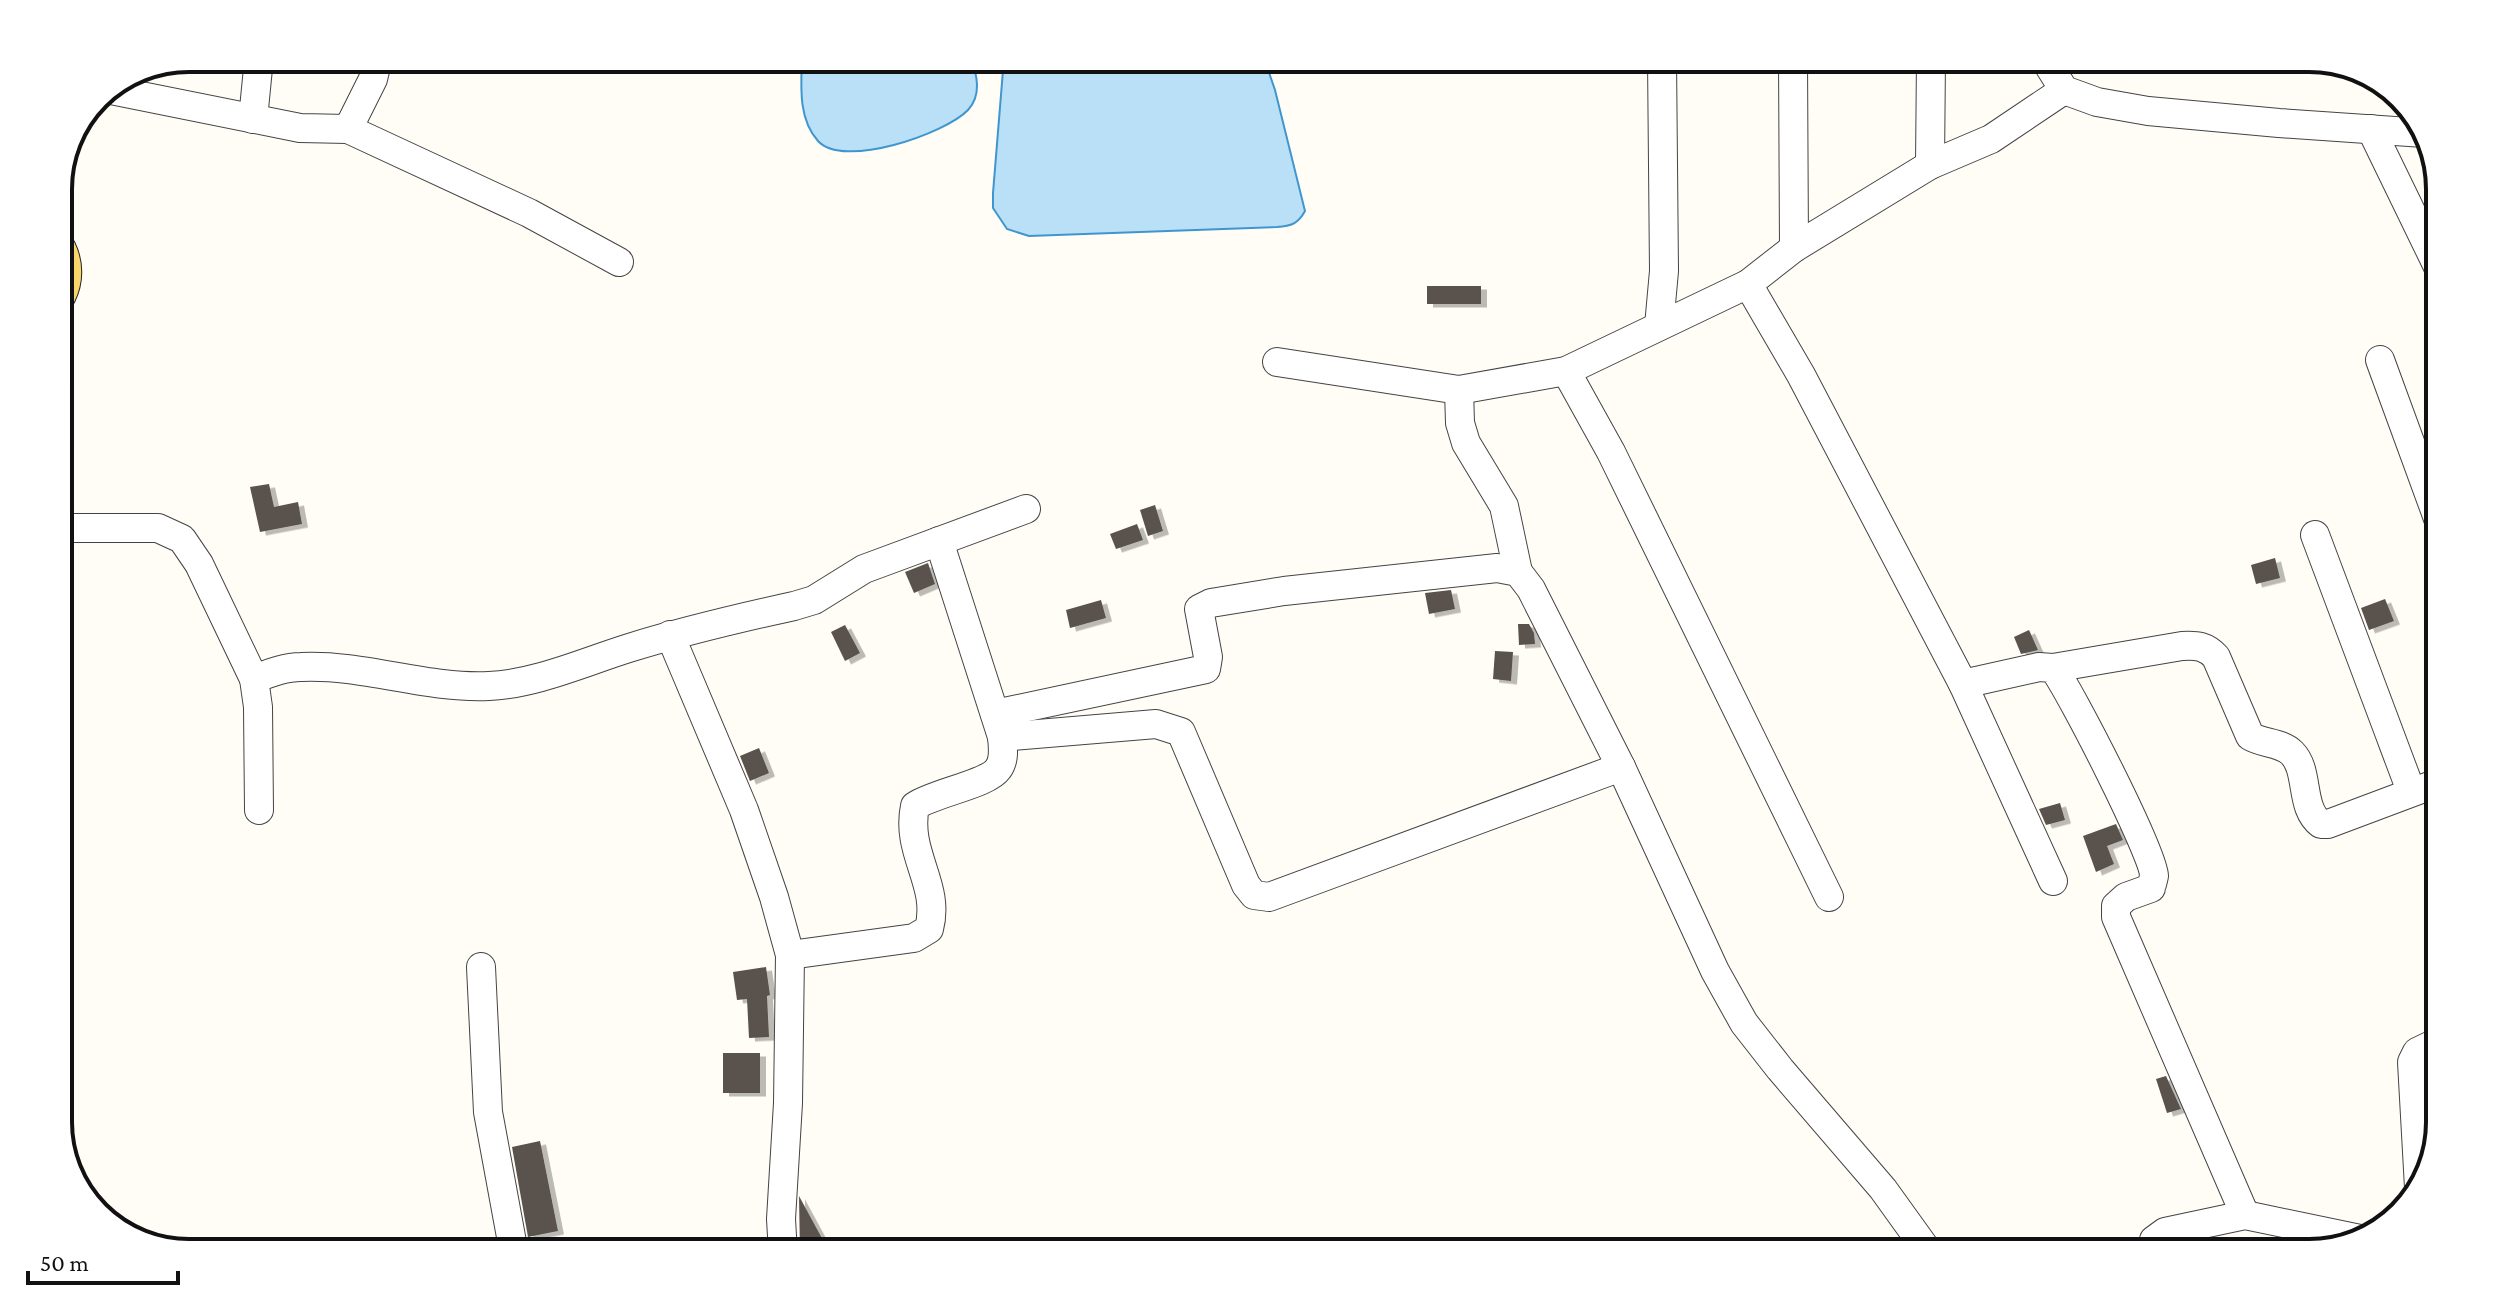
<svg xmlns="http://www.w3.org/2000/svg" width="2498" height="1311" viewBox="0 0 2498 1311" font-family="'Crimson Pro',serif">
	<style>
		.water { fill: #b9e0f7; stroke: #3f96cf; stroke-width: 2 }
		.building { fill: #5a524d; filter: url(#shadow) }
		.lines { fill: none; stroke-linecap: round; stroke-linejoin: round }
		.minor-casing { stroke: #444; stroke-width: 30 }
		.major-casing { stroke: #222; stroke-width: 38 }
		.minor { stroke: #fff; stroke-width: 28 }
		.major { stroke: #f9d66b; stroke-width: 36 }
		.rim { fill: none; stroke: #111; stroke-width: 4 }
	</style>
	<defs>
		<filter id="shadow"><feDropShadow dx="6" dy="3.5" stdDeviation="0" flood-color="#0004"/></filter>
	</defs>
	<rect width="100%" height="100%" fill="#fffdf5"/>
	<g class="water">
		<path d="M802,58H971C977,75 982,95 968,110C945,134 843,169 818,141C798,119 801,86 802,58Z"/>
		<path d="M1004,58H1264L1275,90L1305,211C1298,224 1291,226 1277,227L1029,236L1007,229L993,208V193Z"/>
	</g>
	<g class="building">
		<rect x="1427" y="286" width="54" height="18"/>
		<polygon points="269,484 274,507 298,502 302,524 260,532 250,487"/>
		<polygon points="1155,505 1163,531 1148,536 1140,510"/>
		<polygon points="1137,524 1143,540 1116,549 1110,534"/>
		<polygon points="2275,558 2280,578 2256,584 2251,565"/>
		<polygon points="928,563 935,584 914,593 905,572"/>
		<polygon points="1451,590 1455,609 1429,614 1425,593"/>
		<polygon points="2385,599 2394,621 2369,630 2361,608"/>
		<polygon points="1101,600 1106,618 1070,628 1066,610"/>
		<polygon points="1518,624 1529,624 1534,633 1535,644 1519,645"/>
		<polygon points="845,625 860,653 845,661 831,632"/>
		<polygon points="2029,630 2038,650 2021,654 2014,637"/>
		<polygon points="1495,651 1513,652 1511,681 1493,679"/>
		<polygon points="759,748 769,773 750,781 740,756"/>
		<polygon points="2060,803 2065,820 2046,825 2039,809"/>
		<polygon points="2116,824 2123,840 2107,846 2114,864 2096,872 2083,836"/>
		<polygon points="766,967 770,995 767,996 769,1037 749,1038 747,999 737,1000 733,972"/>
		<rect x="723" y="1053" width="37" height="40"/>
		<polygon points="2166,1076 2181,1109 2167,1113 2156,1079"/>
		<polygon points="540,1141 558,1231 528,1237 512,1147"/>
		<polygon points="799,1196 830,1253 800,1253"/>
	</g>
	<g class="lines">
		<defs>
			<g id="minor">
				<polyline points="1793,58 1794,248"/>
				<polyline points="2044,58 2064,90 2097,102 2148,111 2279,123 2424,133"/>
				<polyline points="111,90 300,128 348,129 373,79 378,58"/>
				<polyline points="253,119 259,58"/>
				<polyline points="348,129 529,213 619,262"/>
				<polyline points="2371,129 2440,271"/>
				<polyline points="1930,165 1931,58"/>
				<polyline points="1748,284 1801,375 1963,684 2053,881"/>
				<polyline points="1659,326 1664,271 1662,58"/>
				<polyline points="2380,360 2440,524"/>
				<polyline points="1277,362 1459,390 1566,371 1748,284 1794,248 1930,165 1991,139 2064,90"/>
				<polyline points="1566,371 1611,452 1829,897"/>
				<polyline points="1459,390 1460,423 1466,443 1504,506 1518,572"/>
				<polyline points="58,528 158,528 182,539 199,564 254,679 258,707 259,810"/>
				<polyline points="2315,535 2411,791"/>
				<polyline points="670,635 744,810 774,897 790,955 788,1103 781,1219 783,1253"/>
				<path d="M2053,668L2182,646C2197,645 2206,646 2216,657L2250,736C2263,744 2281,742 2292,753C2310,771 2299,808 2321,824H2328L2440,782"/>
				<path d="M254,679C270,673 285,667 301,667C364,664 426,689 489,686C536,684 584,662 629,648C684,631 739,618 794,606L814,600L864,569L1026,509"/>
				<path d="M1963,684L2039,667L2053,668C2069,688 2154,854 2154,876C2154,877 2151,887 2151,888L2126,897L2116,906V917L2245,1215"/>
				<polyline points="995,714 1206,669 1208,657 1199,609 1211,603 1284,591 1497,568 1518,572 1531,589 1621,767 1715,971 1744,1023 1780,1069 1883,1189 1929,1253"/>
				<polyline points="1002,737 1156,724 1181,732 1246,885 1254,895 1269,897 1621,767"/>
				<path d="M790,955L914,938L929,929C941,884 905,854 915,806C934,793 988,784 998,769C1005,760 1003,748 1002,737L939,541"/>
				<polyline points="481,967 488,1112 514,1253"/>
				<polyline points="2419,1188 2412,1062 2417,1052 2440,1041"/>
				<polyline points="2153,1253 2154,1240 2165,1232 2245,1215 2360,1239"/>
			</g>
			<path id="major" d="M58,250C65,264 65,280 58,294"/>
		</defs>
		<use href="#minor" class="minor-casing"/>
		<use href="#major" class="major-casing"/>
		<use href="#minor" class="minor"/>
		<use href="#major" class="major"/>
	</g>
	<path d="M0 0H2498V1311H0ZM189 72H2309A117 117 0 0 1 2426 189V1122A117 117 0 0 1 2309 1239H189A117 117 0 0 1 72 1122V189A117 117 0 0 1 189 72Z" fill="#fff" fill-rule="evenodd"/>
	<path class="rim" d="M189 72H2309A117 117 0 0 1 2426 189V1122A117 117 0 0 1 2309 1239H189A117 117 0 0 1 72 1122V189A117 117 0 0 1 189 72Z"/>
	<path d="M28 1271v12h150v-12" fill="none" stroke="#111111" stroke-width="4"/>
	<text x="40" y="1271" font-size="24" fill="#111111" stroke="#ffffff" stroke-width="6" paint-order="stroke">50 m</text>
</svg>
